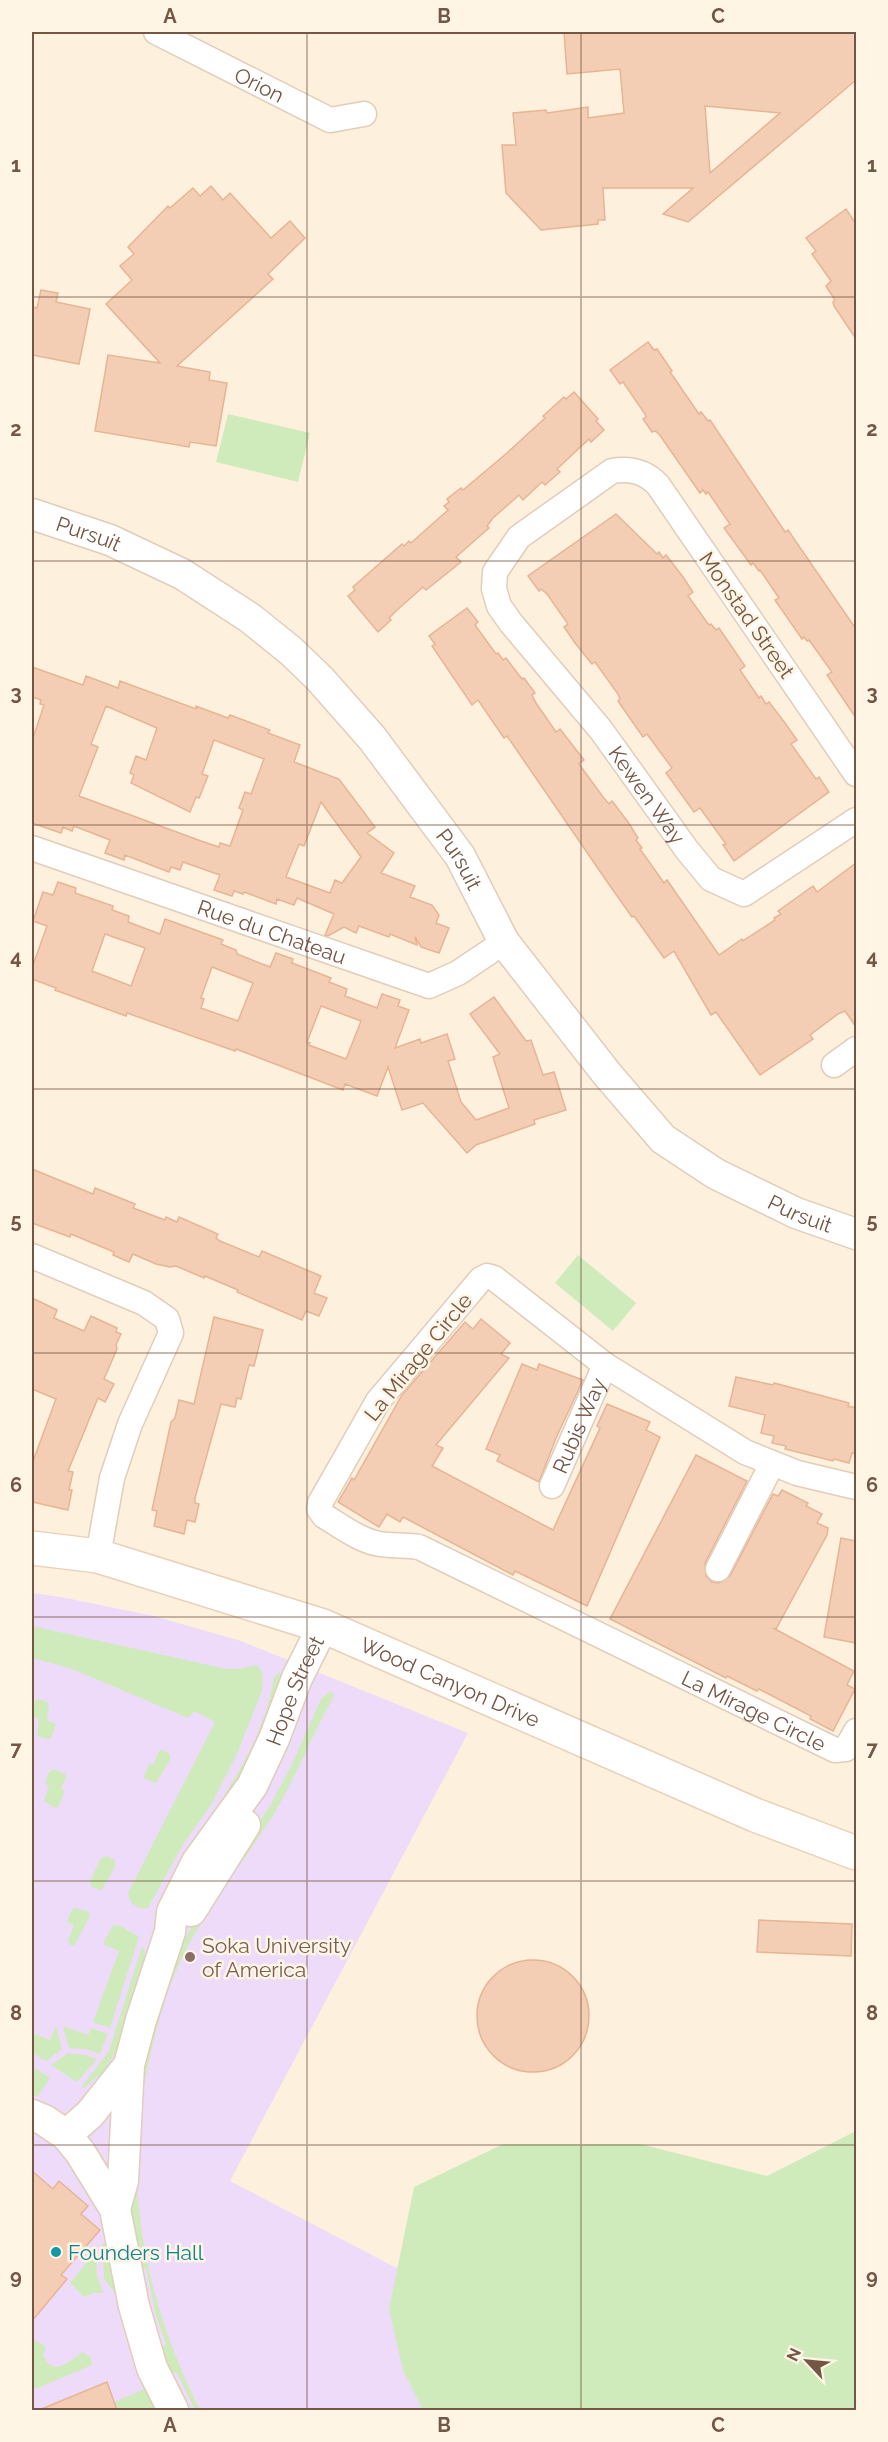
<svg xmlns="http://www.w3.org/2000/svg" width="888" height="2442" viewBox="0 0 888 2442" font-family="Raleway,sans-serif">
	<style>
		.education { fill: #eedbf9 }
		.green { fill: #cfebbc }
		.building { fill: #f4ceb4; stroke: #e7b494; stroke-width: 1.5; fill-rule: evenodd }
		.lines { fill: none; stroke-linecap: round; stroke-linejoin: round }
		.minor-casing { stroke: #e1cdba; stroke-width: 27 }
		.tertiary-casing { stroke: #e1cdba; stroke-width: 33 }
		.secondary-casing { stroke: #e9d0b9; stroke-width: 36 }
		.minor { stroke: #fff; stroke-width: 24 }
		.tertiary { stroke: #fff; stroke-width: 30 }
		.secondary { stroke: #fff; stroke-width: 33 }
		.grid { fill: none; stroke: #745645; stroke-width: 1.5; stroke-opacity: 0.55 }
		.education-dot { fill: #8d6e63; stroke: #fff5e5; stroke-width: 2 }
		.culture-dot { fill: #0f9aa8; stroke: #fff5e5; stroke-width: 2 }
		.labels { text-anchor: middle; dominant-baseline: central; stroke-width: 5; stroke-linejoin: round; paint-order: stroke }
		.street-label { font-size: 21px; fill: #745645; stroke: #fff5e5 }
		.education-label { font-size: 21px; fill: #785e54; stroke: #fff5e5; text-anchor: start }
		.culture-label { font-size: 21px; fill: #0d838f; stroke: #fff5e5; text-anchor: start }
		.neatline { fill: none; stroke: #745645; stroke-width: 2 }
		.grid-label { font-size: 20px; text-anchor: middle; font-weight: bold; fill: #745645 }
	</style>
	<rect width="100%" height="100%" fill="#fdf1de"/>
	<polygon class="education" points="32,1593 61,1597 154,1616 241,1641 468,1733 230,2181 556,2351 765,2410 32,2410"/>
	<g class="green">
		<polygon points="228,414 310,433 298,482 216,462"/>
		<polygon points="578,1255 636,1303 613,1331 555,1283"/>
		<polygon points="32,1626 227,1669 238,1669 258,1665 263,1675 262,1691 237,1754 211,1805 184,1843 148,1908 142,1909 131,1903 128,1893 215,1722 194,1711 188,1718 72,1669 32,1658"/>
		<path d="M280,1672L282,1677L253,1760L163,1904L158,1907C194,1826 259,1768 274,1677Z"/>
		<path d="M331,1691L334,1695L333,1698C312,1735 297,1775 275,1812C247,1858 213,1899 188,1946C164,1991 152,2045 142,2095L136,2093L170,1967L206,1901L270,1806L293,1762L321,1699Z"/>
		<polygon points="38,1699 47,1702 49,1705 47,1720 56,1724 51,1738 48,1739 37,1736 39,1719 32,1716 35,1700"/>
		<polygon points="163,1750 170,1754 170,1760 156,1783 143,1778 149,1764 153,1765 159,1751"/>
		<polygon points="54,1769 65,1774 66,1777 61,1789 65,1791 58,1807 55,1808 44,1801 49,1786 45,1783 49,1772"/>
		<polygon points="107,1856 115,1860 115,1867 103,1888 101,1890 91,1887 90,1881 101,1858"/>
		<polygon points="75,1908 89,1912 90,1916 74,1946 70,1945 68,1941 74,1925 67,1922 71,1911"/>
		<polygon points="113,1925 121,1926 139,1937 110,2028 93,2022 119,1951 103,1944"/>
		<polygon points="142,1946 145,1951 144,1963 115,2053 103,2072 84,2088 82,2086 109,2051"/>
		<polygon points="56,2026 62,2049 46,2061 32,2053 32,2033 50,2040"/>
		<polygon points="63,2026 88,2035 91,2028 108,2034 100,2054 86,2049 69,2048"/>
		<polygon points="68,2053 86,2055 97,2059 77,2082 51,2065"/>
		<polygon points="32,2066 50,2078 38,2096 32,2096"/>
		<polygon points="856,2131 856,2410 423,2410 403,2371 389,2309 414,2187 503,2144 640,2144 767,2176"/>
		<path d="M137,2171C138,2254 163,2336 200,2410H195L177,2373H172L168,2369L161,2348L166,2344L156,2316L146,2268H140L132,2226L130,2188Z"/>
		<polygon points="102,2243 107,2243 118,2297 104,2279"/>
		<polygon points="96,2251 97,2275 103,2293 93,2293 84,2297 70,2283"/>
		<path d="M32,2338L46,2347L43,2355C53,2378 69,2361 83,2352L91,2358L92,2365L36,2389L32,2386Z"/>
		<polygon points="144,2389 149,2392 157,2410 118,2410 115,2402"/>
	</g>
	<g class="building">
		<path d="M564,32H856V80L688,222L663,214L693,188H603L605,220H598V224L541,230L506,193L502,145H516L513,113L546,110L547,113L588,107V118L624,113L620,69L567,74ZM705,106L780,113L710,173Z"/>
		<polygon points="211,186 223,200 230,193 271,238 290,221 305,238 268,274 273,279 177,366 210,372 209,380 227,383 216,446 190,442 189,447 95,431 108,355 160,363 106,304 132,280 120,266 134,254 128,247 168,206 170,208 193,188 200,196"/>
		<polygon points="846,209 856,224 856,339 834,306 833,302 835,300 826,286 831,281 812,254 816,251 806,238"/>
		<polygon points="41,290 58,293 56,302 90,309 79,364 32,355 32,307 37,308"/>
		<polygon points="648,342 654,350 657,349 672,371 670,372 699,414 701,412 708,421 710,420 785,532 788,530 856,629 856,718 827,675 832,672 809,640 807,641 804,637 802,639 775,600 779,598 760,570 759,571 753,563 751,565 724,528 730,524 708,492 706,494 703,490 700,493 659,434 655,431 652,432 643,419 646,417 645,414 623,382 620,384 610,370"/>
		<polygon points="574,392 598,419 596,421 604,430 591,442 589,439 557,469 560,472 545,485 542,482 523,500 519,495 493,518 487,526 489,528 456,557 461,562 426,590 423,587 396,611 389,618 391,620 378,632 348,596 355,590 353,587 402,544 404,546 409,541 411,543 448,510 444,506 449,502 447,499 461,488 463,490 507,453 545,418 543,416 564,397 566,399"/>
		<polygon points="616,514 657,554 659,552 663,558 666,555 683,577 693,592 688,596 709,625 711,624 716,630 719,628 745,666 740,670 759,698 761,696 766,704 769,702 785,723 797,740 791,744 816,779 819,777 829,792 734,861 723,845 726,844 700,808 694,812 666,773 672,768 647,734 643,737 618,701 620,699 618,694 595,662 592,664 575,643 564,627 568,624 547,594 541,589 539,591 528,576"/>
		<polygon points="467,608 478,622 475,625 496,654 498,653 503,660 506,658 522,679 524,678 535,693 532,695 536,703 556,732 560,729 584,760 579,764 603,797 609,804 612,801 628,822 638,838 636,840 642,848 640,849 664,883 667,880 719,955 742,939 743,941 775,920 774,918 781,914 778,911 813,886 817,892 856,863 856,1027 845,1011 838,1014 810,1035 813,1039 760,1075 716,1012 711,1015 674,951 664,958 634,916 632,917 608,883 507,736 504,738 478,700 472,705 432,646 435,644 429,636"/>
		<path d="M32,667L83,685L86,676L118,688L120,681L196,709V706L228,718L230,715L270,730L268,733L300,745L294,762L339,779L375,827L367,833L394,853L381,873L415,886L410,897L432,905L439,915L436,923L449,928L439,953L421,947L415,937L417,945L390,934L389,937L359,926L356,933L344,927L328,936L325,935L334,914L297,898L294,905L277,899L276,904L244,892L243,894L234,891L232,896L214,890L220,875L183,862L180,870L171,867L169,872L125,855L124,860L105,853L110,840L74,826L72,831L63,827L61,833L32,823V741L44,705L40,704L41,700L32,697ZM106,706L157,728L146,760L136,756L130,773L134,775L131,783L190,812L196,797L199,798L208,776L202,774L214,740L264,759L251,794L245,792L239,808L243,810L230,846L220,843L219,847L201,841L79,796L98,747L91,744ZM321,802L361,857L342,883L335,880L330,893L286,877L299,844L304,846Z"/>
		<path d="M58,882L76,888L75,893L113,906L112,910L129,916L128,922L160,934L165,919L223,940L221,944L236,950L237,954L270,967L276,953L293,959L292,963L331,978L329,982L347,989L345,996L377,1008L382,994L400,1000L398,1006L409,1010L395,1048L420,1039L421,1043L447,1034L455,1059L448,1061L461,1102L476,1120L509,1108L493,1057L500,1054L470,1014L494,997L526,1041L531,1040L543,1075L554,1072L566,1110L534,1120L535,1124L476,1145L467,1153L423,1103L402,1110L388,1067L377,1096L345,1084L343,1090L236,1049L235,1051L127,1013L126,1016L55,990L56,988L32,979V968L47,926L33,921L43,892L53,895ZM105,934L145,948L131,986L92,971ZM212,967L253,983L238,1021L201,1008L204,999L201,998ZM321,1006L361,1021L346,1059L309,1045L310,1043L307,1042Z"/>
		<polygon points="32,1169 93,1194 95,1188 135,1204 133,1208 165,1220 166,1217 177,1222 179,1217 218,1234 216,1238 220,1241 259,1257 262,1251 321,1276 314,1293 327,1298 319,1316 306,1311 302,1320 237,1292 238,1290 205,1276 204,1278 176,1266 170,1267 156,1264 133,1254 129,1262 113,1255 114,1252 71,1234 70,1237 32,1223"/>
		<polygon points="32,1298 57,1310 54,1318 84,1331 91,1316 117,1328 116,1332 121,1334 116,1345 117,1349 104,1379 114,1384 105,1402 98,1398 68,1471 73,1472 69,1490 72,1490 68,1510 32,1502 32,1464 56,1399 32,1389"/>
		<polygon points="214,1317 263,1330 254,1366 249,1365 241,1399 237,1398 235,1407 221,1404 195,1498 195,1503 199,1504 195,1522 187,1520 184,1534 154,1526 157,1511 152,1510 171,1422 175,1418 179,1400 194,1404"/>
		<polygon points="481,1319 510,1343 501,1354 509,1358 436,1445 443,1448 432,1466 553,1530 600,1428 597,1426 607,1404 650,1422 646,1430 660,1437 587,1606 515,1571 513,1575 403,1517 400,1522 387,1514 379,1527 338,1502 352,1478 354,1480 402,1395 465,1322 473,1329"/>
		<polygon points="522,1364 537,1370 539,1364 583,1380 556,1438 539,1482 497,1461 500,1455 486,1449"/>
		<polygon points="736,1377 773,1385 774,1383 849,1403 848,1406 856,1408 856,1454 852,1453 849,1463 834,1459 833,1461 785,1449 786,1446 772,1443 774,1436 761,1433 765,1415 729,1406"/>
		<polygon points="696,1455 747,1481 705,1563 706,1576 712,1582 719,1583 730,1576 773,1494 778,1496 782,1490 808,1503 806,1506 822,1514 817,1523 828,1528 827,1535 776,1629 773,1628 854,1671 847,1685 855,1689 833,1731 810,1719 811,1716 759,1689 757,1691 727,1676 726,1678 610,1619"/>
		<polygon points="841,1538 856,1541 856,1643 824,1637"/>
		<polygon points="759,1920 852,1924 851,1956 757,1952"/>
		<circle cx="533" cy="2016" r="56"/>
		<polygon points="32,2171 53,2189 59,2181 88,2206 81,2214 100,2230 61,2275 67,2279 32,2321"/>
		<polygon points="107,2382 117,2410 39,2410"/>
	</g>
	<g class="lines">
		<defs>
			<g id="minor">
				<path id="s1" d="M156,32L330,120L364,114"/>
				<path id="s2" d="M856,774L658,485C645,471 630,468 612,471L519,537L495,572L494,589L499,606L511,623L601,730L687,850L711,879L744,894L856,820"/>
				<path id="s3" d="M32,848L429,986L458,973L504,942"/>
				<polyline points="834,1065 856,1049"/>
				<polyline points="32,1256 144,1303 167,1319 171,1333 130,1424 112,1478 98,1556"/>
				<path id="s4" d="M552,1486L605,1365"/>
				<path id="s5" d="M856,1487L797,1473L745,1452L605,1365L494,1278L487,1276L481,1279L378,1401L320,1503L319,1509L324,1516C341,1526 360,1541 380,1544C393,1546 405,1545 419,1547L835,1750L846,1749L856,1731"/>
				<polyline points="718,1569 772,1464"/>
			</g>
			<g id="tertiary">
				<path id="s6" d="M32,514L110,540L182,574L250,618L291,651L320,679L372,738L460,856L504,942L607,1074L663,1139L716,1174L796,1213L856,1234"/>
				<polyline points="191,1911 245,1825"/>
				<polyline points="32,2115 44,2120 66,2135 80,2152 115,2209 134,2306 152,2368 173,2410"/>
				<path id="s7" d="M66,2135L90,2114L129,2065L141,2020L170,1932L172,1912L197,1862L252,1786L274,1739L297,1678L323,1626"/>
				<polyline points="115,2209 123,2181 129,2065"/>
			</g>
			<g id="secondary">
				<path id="s8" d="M32,1548L98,1556L323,1626L755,1815L856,1853"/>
			</g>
		</defs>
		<use href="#minor" class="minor-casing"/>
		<use href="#tertiary" class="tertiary-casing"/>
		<use href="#secondary" class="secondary-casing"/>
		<use href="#minor" class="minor"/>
		<use href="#tertiary" class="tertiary"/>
		<use href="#secondary" class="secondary"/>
	</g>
	<path class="grid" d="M307,32V2410M581,32V2410M32,297H856M32,561H856M32,825H856M32,1089H856M32,1353H856M32,1617H856M32,1881H856M32,2145H856"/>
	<circle class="education-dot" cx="190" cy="1957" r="6"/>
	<circle class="culture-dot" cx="56" cy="2252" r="6"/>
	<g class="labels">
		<g class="street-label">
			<text stroke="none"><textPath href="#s1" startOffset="116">Orion</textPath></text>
			<text stroke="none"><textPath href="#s6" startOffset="60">Pursuit</textPath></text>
			<text transform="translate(747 615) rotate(55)">Monstad Street</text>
			<text stroke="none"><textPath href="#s2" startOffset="832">Kewen Way</textPath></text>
			<text stroke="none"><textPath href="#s6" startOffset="564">Pursuit</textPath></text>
			<text stroke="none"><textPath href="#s3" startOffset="254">Rue du Chateau</textPath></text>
			<text stroke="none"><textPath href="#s6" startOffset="1068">Pursuit</textPath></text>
			<text transform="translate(418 1357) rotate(-51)">La Mirage Circle</text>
			<text stroke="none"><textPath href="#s4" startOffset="66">Rubis Way</textPath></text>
			<text stroke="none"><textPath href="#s8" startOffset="441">Wood Canyon Drive</textPath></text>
			<text stroke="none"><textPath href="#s7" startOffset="508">Hope Street</textPath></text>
			<text stroke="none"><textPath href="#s5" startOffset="1203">La Mirage Circle</textPath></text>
		</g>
		<g class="education-label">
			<text x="202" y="1945">Soka University<tspan x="202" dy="24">of America</tspan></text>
		</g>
		<g class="culture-label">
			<text x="68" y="2252">Founders Hall</text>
		</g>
	</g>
	<rect width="888" height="2442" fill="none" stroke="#fff5e5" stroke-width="66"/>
	<g transform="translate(807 2361) rotate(296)" stroke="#fff5e5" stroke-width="4.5" paint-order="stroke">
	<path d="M0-4.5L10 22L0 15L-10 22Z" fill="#745645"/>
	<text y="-9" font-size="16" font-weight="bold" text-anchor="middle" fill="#745645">N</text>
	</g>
	<rect x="33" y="33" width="822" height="2376" class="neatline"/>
	<g class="grid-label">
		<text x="170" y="23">A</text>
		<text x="444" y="23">B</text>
		<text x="718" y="23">C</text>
		<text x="16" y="172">1</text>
		<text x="872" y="172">1</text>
		<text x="16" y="436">2</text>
		<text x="872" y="436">2</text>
		<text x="16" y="700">3</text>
		<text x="872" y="700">3</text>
		<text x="16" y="964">4</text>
		<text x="872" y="964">4</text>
		<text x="16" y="1228">5</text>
		<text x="872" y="1228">5</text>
		<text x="16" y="1492">6</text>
		<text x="872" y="1492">6</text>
		<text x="16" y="1756">7</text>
		<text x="872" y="1756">7</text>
		<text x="16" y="2020">8</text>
		<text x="872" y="2020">8</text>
		<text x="16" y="2284">9</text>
		<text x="872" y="2284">9</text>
		<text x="170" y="2432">A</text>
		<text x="444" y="2432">B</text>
		<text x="718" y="2432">C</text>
	</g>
</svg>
